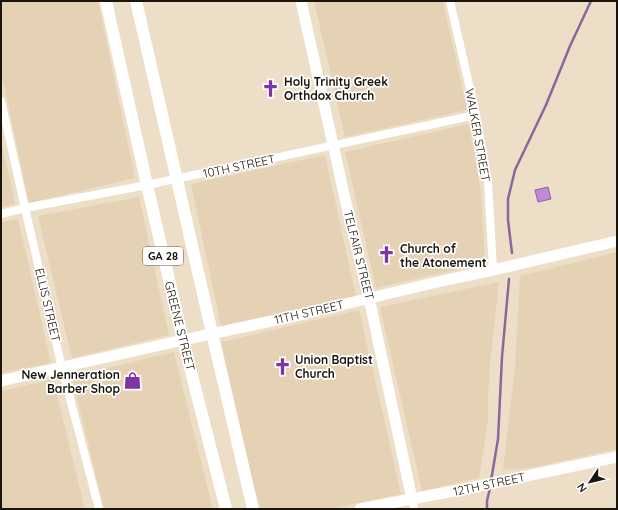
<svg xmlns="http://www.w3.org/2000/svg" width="618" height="510" viewBox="0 0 618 510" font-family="Quicksand,sans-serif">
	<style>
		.built { fill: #e5d2b5 }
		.water { fill: #be89db; stroke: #8c669d }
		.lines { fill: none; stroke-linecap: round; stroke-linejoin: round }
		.stream { stroke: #8c669d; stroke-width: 2.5 }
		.street { stroke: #fff; stroke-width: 8 }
		.secondary { stroke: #fff; stroke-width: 11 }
		.primary { stroke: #fff; stroke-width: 12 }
		.labels { text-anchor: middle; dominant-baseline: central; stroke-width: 3.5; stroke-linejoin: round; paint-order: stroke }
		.shield { fill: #fff; stroke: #5e5a55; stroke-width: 1 }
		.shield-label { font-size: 11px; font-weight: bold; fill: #19140c }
		.poi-label { font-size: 12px; font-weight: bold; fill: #19140c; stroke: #fff; text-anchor: start }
		.street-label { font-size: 12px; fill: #19140c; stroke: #fff }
	</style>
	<rect width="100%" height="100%" fill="#eddec7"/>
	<g class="built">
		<polygon points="1,1 98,1 135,178 29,203 1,71"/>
		<polygon points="314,1 443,1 467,110 345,137"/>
		<polygon points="469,124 481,192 485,263 376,288 345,152"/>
		<polygon points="1,140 15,204 1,207"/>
		<polygon points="325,155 356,296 221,326 191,184"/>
		<polygon points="139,197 169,335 72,358 38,216"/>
		<polygon points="18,219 51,363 1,373 1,222"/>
		<polygon points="617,252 617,449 530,468 503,470 515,368 520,276"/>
		<polygon points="499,282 490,364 488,395 488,421 479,478 422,491 380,307"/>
		<polygon points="359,310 401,494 329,509 259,509 221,342"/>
		<polygon points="174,352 213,509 104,509 72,377"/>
		<polygon points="53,379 85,509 1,509 1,391"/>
	</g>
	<polygon class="water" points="548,187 551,199 538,202 535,190"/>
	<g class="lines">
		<g class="stream">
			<polyline points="512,253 508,220 508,199 515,170 546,105 570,46 591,1"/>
			<polyline points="491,481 498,439 502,357 509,279"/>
			<polyline points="487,509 487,501 490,488"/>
		</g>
		<g class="street">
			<polyline points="450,1 476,115 488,182 493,270"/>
			<polyline points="1,101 25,208 62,368 99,509"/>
			<polyline points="1,214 25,208 147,185 476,115"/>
			<polyline points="412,499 414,509"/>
		</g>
		<g class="secondary">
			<polyline points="301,1 346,203 369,298 412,499"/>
			<polyline points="1,381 183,340 295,316 433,283 493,270 617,241"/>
			<polyline points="360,509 469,488 617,457"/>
		</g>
		<g class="primary">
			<polyline points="106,1 147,185 183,340 226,509"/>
			<polyline points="136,1 212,333 253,509"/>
		</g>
	</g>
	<defs>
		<symbol id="church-bare" viewBox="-9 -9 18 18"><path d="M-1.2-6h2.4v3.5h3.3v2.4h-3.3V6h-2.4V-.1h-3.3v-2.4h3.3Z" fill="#8033a4" stroke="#fff" stroke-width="2.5" paint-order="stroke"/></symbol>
		<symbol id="shop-bare" viewBox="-9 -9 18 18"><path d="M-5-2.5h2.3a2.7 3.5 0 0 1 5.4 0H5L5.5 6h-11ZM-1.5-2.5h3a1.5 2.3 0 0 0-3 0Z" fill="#8033a4" stroke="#fff" stroke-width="2.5" paint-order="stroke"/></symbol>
	</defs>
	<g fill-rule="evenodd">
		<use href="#church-bare" x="258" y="76" width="25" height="25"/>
		<use href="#church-bare" x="374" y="242" width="25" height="25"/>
		<use href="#church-bare" x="270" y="354" width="25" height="25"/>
		<use href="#shop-bare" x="120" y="368" width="25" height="25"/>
	</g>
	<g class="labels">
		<rect class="shield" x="143" y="247" width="40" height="18" rx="3"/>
		<g class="shield-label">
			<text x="163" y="256">GA 28</text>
		</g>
		<g class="poi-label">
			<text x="284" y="81">Holy Trinity Greek<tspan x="284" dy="14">Orthdox Church</tspan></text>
			<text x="400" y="248">Church of<tspan x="400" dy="14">the Atonement</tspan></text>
			<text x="295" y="359">Union Baptist<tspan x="295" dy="14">Church</tspan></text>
			<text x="120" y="374" text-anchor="end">New Jenneration<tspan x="120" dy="14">Barber Shop</tspan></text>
		</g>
		<g class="street-label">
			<text transform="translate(478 135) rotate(80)">WALKER STREET</text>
			<text transform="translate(239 166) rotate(-12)">10TH STREET</text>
			<text transform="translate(359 255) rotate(76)">TELFAIR STREET</text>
			<text transform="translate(48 305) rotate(77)">ELLIS STREET</text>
			<text transform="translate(309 312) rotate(-13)">11TH STREET</text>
			<text transform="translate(180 326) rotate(76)">GREENE STREET</text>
			<text transform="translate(489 484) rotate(-12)">12TH STREET</text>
		</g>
	</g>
	<rect width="618" height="510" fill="none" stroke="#19140c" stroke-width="4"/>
	<g transform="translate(590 482) rotate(235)" stroke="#ffffff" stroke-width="3" paint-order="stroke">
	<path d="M0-3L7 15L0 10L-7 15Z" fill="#19140c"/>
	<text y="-6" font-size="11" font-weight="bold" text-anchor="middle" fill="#19140c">N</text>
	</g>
</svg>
